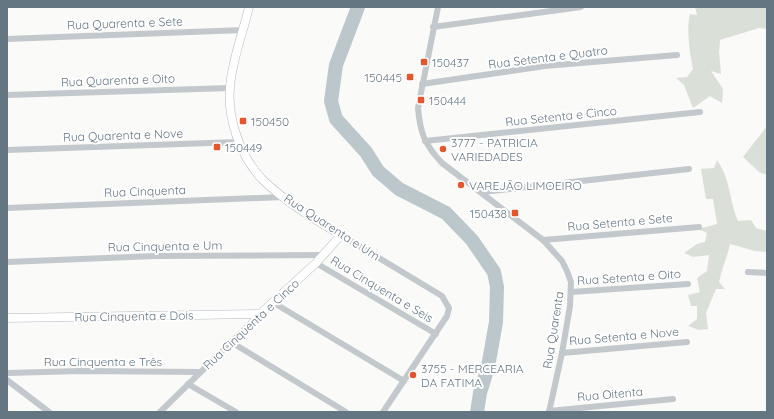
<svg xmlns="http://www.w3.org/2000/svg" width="774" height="419" viewBox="0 0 774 419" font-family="Quicksand,sans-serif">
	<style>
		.green { fill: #dadfd7 }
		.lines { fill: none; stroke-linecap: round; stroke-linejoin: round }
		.river { stroke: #bbc7cb; stroke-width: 14 }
		.secondary-casing { stroke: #b3babf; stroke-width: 9 }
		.street { stroke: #c3c8cc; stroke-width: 6 }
		.secondary { stroke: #fff; stroke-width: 8 }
		.poi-dot { fill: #e4572e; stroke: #fff; stroke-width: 1.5 }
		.labels { text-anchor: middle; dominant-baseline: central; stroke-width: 4; stroke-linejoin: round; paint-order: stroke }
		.street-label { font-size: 12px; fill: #657683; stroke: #fff }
		.poi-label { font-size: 12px; fill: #657683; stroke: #fff; text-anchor: start }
	</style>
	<rect width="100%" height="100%" fill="#fafaf8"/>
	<g class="green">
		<path d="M695,7H767V29L759,28L720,40L719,52L721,74L711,71L723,89L722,103L710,96L693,108L684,85L676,78L687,77L693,69C690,54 686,29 690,14L697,15Z"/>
		<polygon points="767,126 767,175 759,172 743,157"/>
		<path d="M717,160C731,180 729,200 738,221L751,220L756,228L767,231V252L755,251L730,244C727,258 722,268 719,282L725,289H716L706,313L708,329L699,330L688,326L697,319V306H691L688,295L700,292L697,278L707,271L709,255L693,257L684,253L697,244L705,242L707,233L698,229L717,224L713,199H706L701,169L714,168Z"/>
	</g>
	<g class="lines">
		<polyline class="river" points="358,7 336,65 331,101 336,119 366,152 378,171 399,189 446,213 472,240 494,272 497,287 496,322 488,367 480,393 477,412"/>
		<defs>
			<path id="secondary" d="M7,318L260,314L316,263L341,235C314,219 284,201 262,179C240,156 227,118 230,87C232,60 243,33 249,7"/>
		</defs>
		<use href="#secondary" class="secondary-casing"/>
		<g class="street">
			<path d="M438,7L418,108C420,133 425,145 442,163L543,240L562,261L567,271L571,282L570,306L562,353L549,412"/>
			<polyline points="433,27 581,7"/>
			<polyline points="7,39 243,30"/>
			<polyline points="422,84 545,66 677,55"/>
			<polyline points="7,95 230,88"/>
			<polyline points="425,141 700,112"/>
			<polyline points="7,150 239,142"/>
			<polyline points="482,192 689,169"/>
			<polyline points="7,208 284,197"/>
			<polyline points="341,235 442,296 449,308 447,316 383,412"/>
			<polyline points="543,240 699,227"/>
			<polyline points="7,262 155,256 323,255"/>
			<polyline points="316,263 436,334"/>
			<polyline points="748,272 767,273"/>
			<polyline points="571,292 688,284"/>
			<polyline points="274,303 404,381"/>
			<polyline points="231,342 346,412"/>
			<polyline points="562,353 687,342"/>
			<polyline points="7,373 81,371 200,372"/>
			<polyline points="7,380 49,412"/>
			<polyline points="188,384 236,412"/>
			<polyline points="549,411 673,399"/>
			<polyline points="160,412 260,314"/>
		</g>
		<use href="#secondary" class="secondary"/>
	</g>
	<g class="poi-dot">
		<rect x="420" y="58" width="8" height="8" rx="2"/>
		<rect x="406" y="73" width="8" height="8" rx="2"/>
		<rect x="417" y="96" width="8" height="8" rx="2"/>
		<rect x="239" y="117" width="8" height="8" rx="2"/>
		<rect x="213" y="143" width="8" height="8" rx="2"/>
		<circle cx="443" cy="149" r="4"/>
		<circle cx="461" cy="185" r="4"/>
		<rect x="511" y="209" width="8" height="8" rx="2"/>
		<circle cx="413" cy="375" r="4"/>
	</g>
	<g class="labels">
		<g class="street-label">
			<text transform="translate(125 23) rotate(-2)">Rua Quarenta e Sete</text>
			<text transform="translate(548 57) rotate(-7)">Rua Setenta e Quatro</text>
			<text transform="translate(118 80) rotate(-2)">Rua Quarenta e Oito</text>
			<text transform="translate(561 116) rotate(-6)">Rua Setenta e Cinco</text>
			<text transform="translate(123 135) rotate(-2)">Rua Quarenta e Nove</text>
			<text transform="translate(145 191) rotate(-2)">Rua Cinquenta</text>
			<text transform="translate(620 222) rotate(-5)">Rua Setenta e Sete</text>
			<text transform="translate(332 227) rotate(33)">Rua Quarenta e Um</text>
			<text transform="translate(165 246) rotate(-1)">Rua Cinquenta e Um</text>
			<text transform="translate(629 277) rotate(-4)">Rua Setenta e Oito</text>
			<text transform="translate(382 289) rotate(31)">Rua Cinquenta e Seis</text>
			<text transform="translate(134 316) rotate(-1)">Rua Cinquenta e Dois</text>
			<text transform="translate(251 324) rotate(-43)">Rua Cinquenta e Cinco</text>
			<text transform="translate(553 330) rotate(-81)">Rua Quarenta</text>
			<text transform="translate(624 336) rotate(-5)">Rua Setenta e Nove</text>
			<text x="103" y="361">Rua Cinquenta e Três</text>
			<text transform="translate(610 394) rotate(-5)">Rua Oitenta</text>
		</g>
		<g class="poi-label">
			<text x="432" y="62">150437</text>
			<text x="402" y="77" text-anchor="end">150445</text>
			<text x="429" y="100">150444</text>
			<text x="251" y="121">150450</text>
			<text x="451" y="142">3777 - PATRICIA<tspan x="451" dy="14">VARIEDADES</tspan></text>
			<text x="225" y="147">150449</text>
			<text x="469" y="185">VAREJÃO LIMOEIRO</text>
			<text x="507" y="213" text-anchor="end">150438</text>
			<text x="421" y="368">3755 - MERCEARIA<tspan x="421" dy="14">DA FATIMA</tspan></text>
		</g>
	</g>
	<rect width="774" height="419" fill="none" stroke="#657683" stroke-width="16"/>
</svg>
